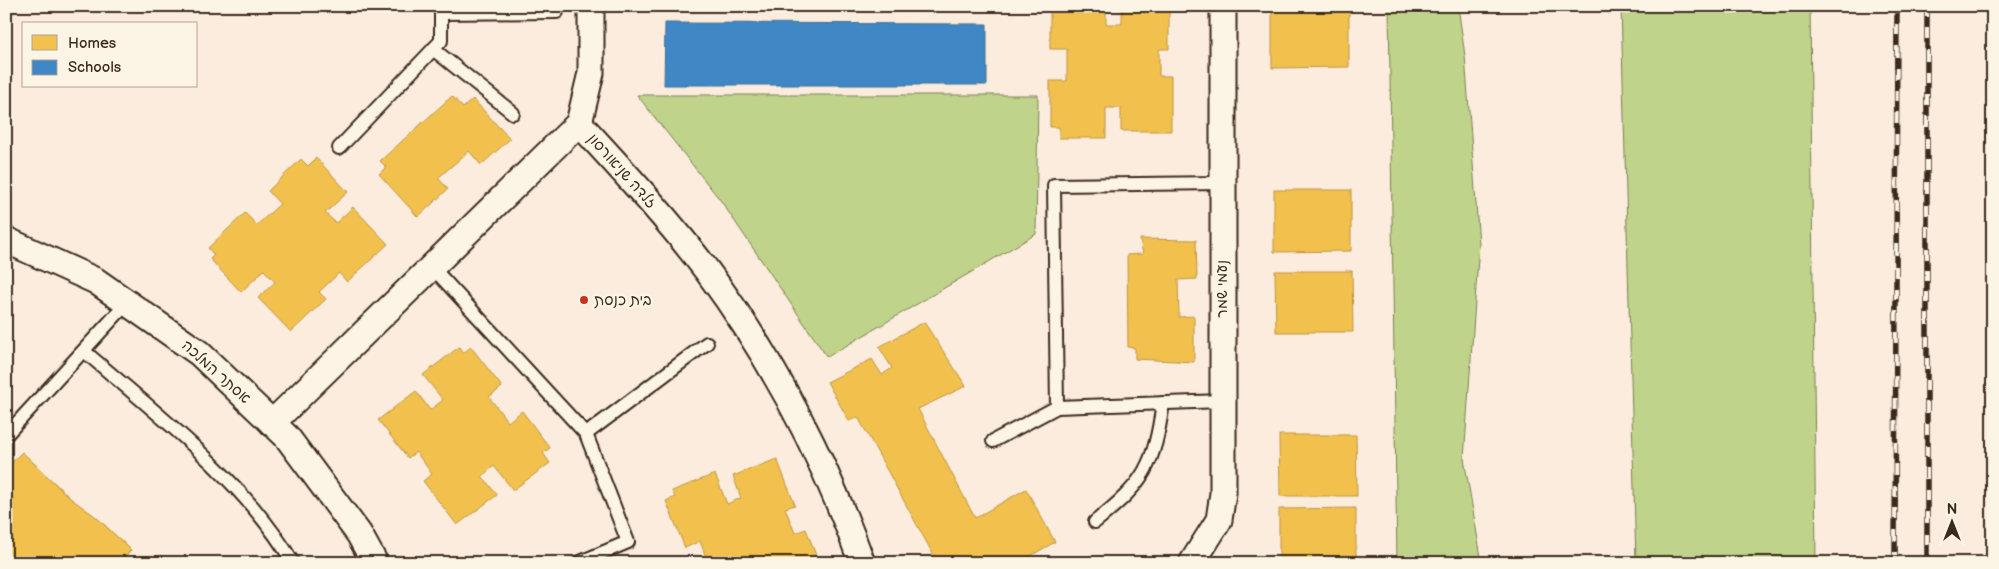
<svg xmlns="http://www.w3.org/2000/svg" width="1999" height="569" viewBox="0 0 1999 569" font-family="'Balsamiq Sans','Playpen Sans Hebrew',sans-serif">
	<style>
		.green { fill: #bfd48a; stroke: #7d7f54 }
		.homes { fill: #f2c14e; stroke: #bb9440 }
		.schools { fill: #3f88c5; stroke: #3e6c93 }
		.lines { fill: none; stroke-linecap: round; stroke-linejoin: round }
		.service-casing { stroke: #3b2a1e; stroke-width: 16 }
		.minor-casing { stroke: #3b2a1e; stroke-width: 29 }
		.service { stroke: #fcf5e5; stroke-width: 12 }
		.minor { stroke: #fcf5e5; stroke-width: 25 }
		.rail-casing { stroke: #3b2a1e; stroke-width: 5.5 }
		.rail { stroke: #fcf5e5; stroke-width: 4; stroke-dasharray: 11; stroke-linecap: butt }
		.poi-dot { fill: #c8321e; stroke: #fcf5e5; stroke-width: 2 }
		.labels { text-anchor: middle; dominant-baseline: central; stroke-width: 5; stroke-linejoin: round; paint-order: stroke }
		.street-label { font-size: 15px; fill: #3b2a1e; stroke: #fcf5e5 }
		.poi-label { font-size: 15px; fill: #3b2a1e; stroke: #fcf5e5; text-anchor: start }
	</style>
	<rect width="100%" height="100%" fill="#fbecde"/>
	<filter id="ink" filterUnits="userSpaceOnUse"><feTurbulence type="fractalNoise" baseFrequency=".02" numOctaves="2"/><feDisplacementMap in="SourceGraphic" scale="10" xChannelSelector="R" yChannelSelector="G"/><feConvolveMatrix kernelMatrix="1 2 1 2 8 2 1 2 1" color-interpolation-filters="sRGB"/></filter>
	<g filter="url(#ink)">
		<g class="green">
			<polygon points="1389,6 1458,6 1465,56 1479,244 1464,459 1482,563 1397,563"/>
			<polygon points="1621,6 1810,6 1816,563 1636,563"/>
			<polygon points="637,95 1038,95 1036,234 827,357 721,201"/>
		</g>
		<g class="homes">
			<polygon points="1050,6 1106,6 1106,24 1122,24 1122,6 1169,6 1169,49 1159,49 1159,76 1171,76 1171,131 1121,131 1121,108 1106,108 1106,138 1059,138 1059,127 1050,127 1050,81 1067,81 1067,49 1050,49"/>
			<polygon points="1272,6 1349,6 1349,67 1272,68"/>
			<polygon points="452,96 463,108 473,99 510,139 481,165 469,151 438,178 448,189 418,217 379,174 386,167 380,161"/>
			<polygon points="316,158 348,192 325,213 336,223 353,207 388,244 347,282 339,273 319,292 326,299 291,332 258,298 275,282 264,270 241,292 210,259 214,255 208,248 245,213 257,225 280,204 268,191 301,159 308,166"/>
			<polygon points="1274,190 1351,190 1351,251 1274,252"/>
			<polygon points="1140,239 1196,240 1197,279 1178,280 1179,317 1194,316 1194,362 1135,359 1135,348 1128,347 1127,255 1143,254"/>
			<polygon points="1275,271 1352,271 1353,332 1276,332"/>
			<polygon points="924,322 966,386 918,409 975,518 1026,489 1055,542 1018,563 922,563 934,556 858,417 849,421 827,382 872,359 882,375 892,368 879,347"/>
			<polygon points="459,347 463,353 471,347 502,387 489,397 508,422 522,411 550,448 543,453 550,463 513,490 494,466 482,476 497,495 457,525 423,481 432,474 416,452 408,458 378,420 416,391 430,410 443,400 423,375"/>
			<polygon points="1279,435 1356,435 1357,496 1280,496"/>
			<polygon points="22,452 70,498 60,508 82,530 95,516 131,550 119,563 6,563 6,468"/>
			<polygon points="22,452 70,498 95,516 131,550 119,563 6,563 6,468"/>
			<polygon points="777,459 795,505 785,508 795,533 806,529 819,563 708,563 700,541 685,548 666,501 675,497 672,491 715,474 727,504 741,498 733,476"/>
			<polygon points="1356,508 1356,563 1279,563 1279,509"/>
		</g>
		<polygon class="schools" points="665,23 987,24 987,85 664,85"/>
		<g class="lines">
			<defs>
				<g id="service">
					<polyline points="441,13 557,12"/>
					<polyline points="433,49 513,113"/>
					<polyline points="339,148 441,41 441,6"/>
					<polyline points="1222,183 1054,185 1057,407 1222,401"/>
					<polyline points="432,267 586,434 628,542 578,563"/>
					<path d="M84,351C154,411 247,483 293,563"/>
					<polyline points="586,434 707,343"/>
					<polyline points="6,435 127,303"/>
					<polyline points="993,441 1057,407"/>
					<path d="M1095,522C1145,482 1154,466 1163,403"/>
				</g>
				<g id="minor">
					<path d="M579,123C623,171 668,219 708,272C773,360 825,460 862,563"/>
					<polyline points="6,240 96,281 199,353 287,437 359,534 375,563"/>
					<polyline points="272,423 579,123 591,73 591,6"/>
					<polyline points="1192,563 1219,520 1223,493 1223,6"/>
				</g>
			</defs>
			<use href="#service" class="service-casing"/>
			<use href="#minor" class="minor-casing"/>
			<use href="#service" class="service"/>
			<use href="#minor" class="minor"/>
			<defs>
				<g id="rail">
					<polyline points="1927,6 1927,563"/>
					<polyline points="1895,563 1897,6"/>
				</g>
			</defs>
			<use href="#rail" class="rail-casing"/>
			<use href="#rail" class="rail"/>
		</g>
	</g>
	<circle class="poi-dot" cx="584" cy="300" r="5"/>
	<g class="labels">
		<g class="street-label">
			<text transform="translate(622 171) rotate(48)">זלדה שניאורסון</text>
			<text transform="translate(1222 289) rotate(-90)">נעמי שמר</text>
			<text transform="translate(216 372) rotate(42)">אסתר המלכה</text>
		</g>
		<g class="poi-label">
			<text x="594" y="300">בית כנסת</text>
		</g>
	</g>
	<rect width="1999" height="569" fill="none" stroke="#fcf5e5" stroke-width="25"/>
	<rect x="12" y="12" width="1974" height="544" fill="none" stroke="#3b2a1e" stroke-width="2" filter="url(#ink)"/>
	<rect x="22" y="22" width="175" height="65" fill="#fcf5e5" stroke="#afa495"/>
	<rect x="32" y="35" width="25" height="15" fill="#f2c14e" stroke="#afa495"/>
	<text x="68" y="48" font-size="15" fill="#3b2a1e">Homes</text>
	<rect x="32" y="60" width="25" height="15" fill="#3f88c5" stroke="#afa495"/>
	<text x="68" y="72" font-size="15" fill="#3b2a1e">Schools</text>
	<g transform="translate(1952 522)" stroke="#fcf5e5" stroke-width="4" paint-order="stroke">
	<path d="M0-4L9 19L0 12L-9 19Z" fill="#3b2a1e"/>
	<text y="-8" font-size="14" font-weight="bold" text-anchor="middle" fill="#3b2a1e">N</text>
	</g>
</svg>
